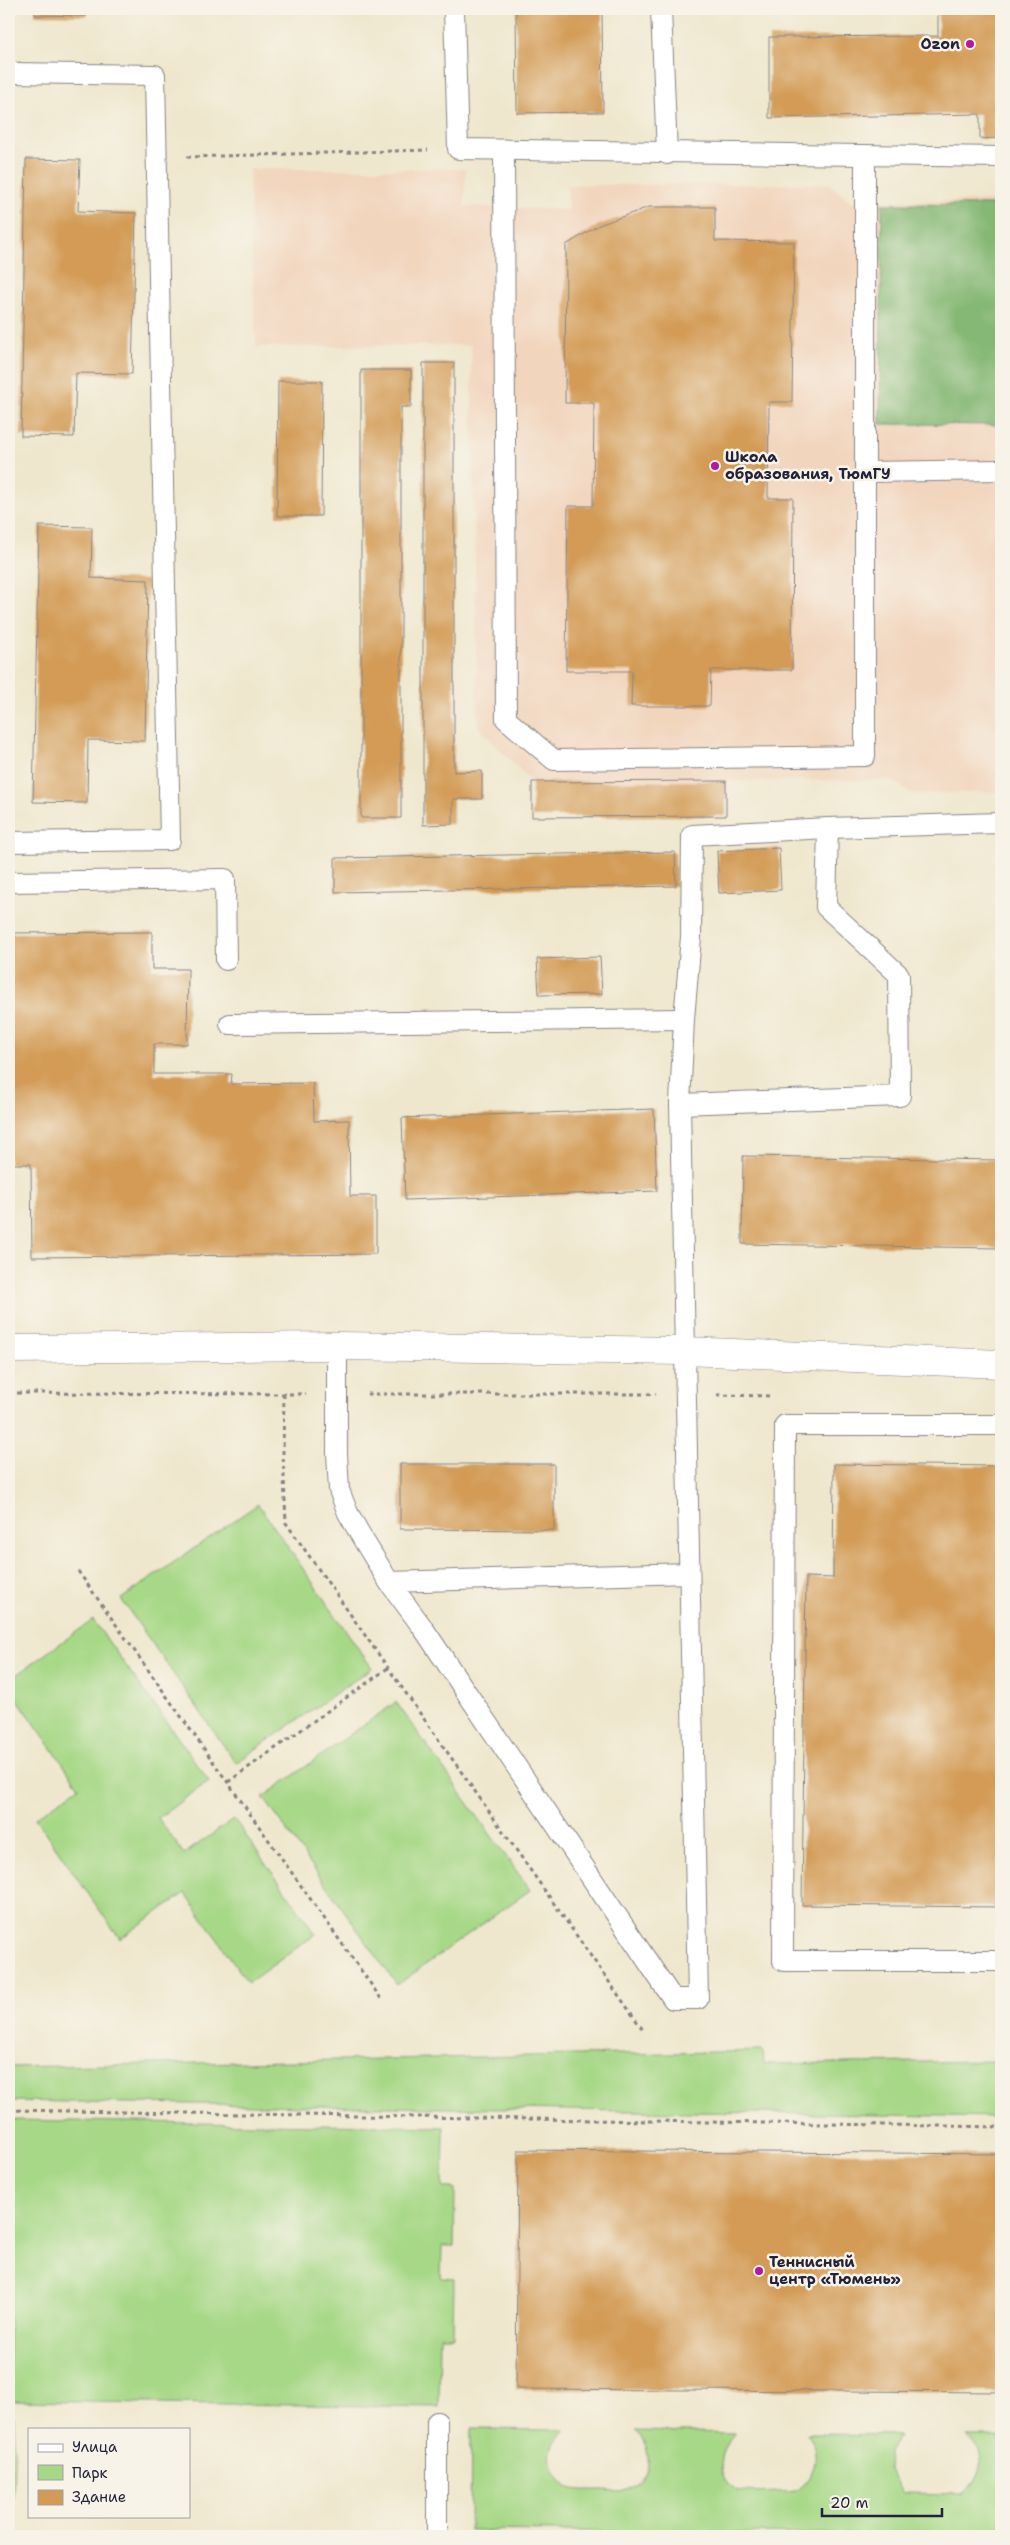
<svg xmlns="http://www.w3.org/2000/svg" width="1010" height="2545" viewBox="0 0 1010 2545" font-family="'Shantell Sans',sans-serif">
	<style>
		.built { fill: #f2d5bd }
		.green { fill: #a7d887; stroke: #647d61 }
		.forest { fill: #85b874; stroke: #546d58 }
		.building { fill: #d39b56 }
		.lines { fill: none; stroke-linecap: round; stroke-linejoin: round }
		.lane-casing { stroke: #888484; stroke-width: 22 }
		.street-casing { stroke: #888484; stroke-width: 29 }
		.path { stroke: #888484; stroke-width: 3; stroke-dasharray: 4 4; stroke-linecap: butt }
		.lane { stroke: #fff; stroke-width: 20 }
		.street { stroke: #fff; stroke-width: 28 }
		.poi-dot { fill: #b5179e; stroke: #f7f3e8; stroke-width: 2 }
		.labels { text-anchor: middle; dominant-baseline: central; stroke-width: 5; stroke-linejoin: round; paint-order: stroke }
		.poi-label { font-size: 15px; font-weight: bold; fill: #22223b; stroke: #f7f3e8; text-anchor: start }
	</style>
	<rect width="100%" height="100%" fill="#f7f3e8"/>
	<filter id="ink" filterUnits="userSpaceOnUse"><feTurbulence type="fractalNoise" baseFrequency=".02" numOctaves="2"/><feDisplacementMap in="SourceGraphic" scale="10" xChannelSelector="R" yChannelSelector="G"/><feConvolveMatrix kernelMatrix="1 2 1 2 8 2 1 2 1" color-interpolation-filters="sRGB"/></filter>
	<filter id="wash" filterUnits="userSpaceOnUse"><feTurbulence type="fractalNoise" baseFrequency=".0096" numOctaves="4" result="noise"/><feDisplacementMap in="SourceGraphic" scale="20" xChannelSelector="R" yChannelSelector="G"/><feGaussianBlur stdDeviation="1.12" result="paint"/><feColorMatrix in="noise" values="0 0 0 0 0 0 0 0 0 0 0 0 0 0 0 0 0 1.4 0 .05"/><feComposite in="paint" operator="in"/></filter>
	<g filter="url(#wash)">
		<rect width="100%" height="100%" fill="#efe7cd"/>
		<polygon class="built" points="249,169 466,169 464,206 569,210 567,185 829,184 851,202 1001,200 1001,792 912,794 891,780 532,782 478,727 471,345 256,347"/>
		<g class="green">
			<polygon points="258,1504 372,1668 236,1763 121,1599"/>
			<polygon points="93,1620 209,1781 158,1818 184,1854 234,1819 316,1934 248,1983 185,1893 120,1939 35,1818 79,1787 9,1687 9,1680"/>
			<polygon points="396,1702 530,1890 397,1985 263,1797"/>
			<polygon points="763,2051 764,2064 1001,2061 1001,2117 9,2101 9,2067"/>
			<polygon points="9,2120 444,2127 443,2188 455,2188 454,2246 442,2246 441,2278 454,2279 453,2336 440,2336 439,2407 9,2401"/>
			<polygon points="9,2418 15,2418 13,2501 9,2510"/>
			<path d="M471,2429L565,2430C561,2435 557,2440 554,2445C547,2459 555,2482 570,2488C579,2491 590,2490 600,2490C608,2490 619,2492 627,2490C654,2481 653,2447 636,2431L736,2433C720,2448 712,2480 738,2491C746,2494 786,2492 796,2491C815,2476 823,2453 806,2434L900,2435L888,2451L887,2470L904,2493L962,2494C984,2478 989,2453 966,2436H1001V2536L470,2530Z"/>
		</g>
		<polygon class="forest" points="882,204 1001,205 1001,425 880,424"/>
		<g id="blocks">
			<g class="building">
				<polygon points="35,9 87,9 87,16 35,15"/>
				<polygon points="516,9 602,9 603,112 517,113"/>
				<polygon points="938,9 1001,9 1001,138 980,139 980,114 769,118 769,37 938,36"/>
				<polygon points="26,159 80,160 78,211 136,213 132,374 76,373 74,437 21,436"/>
				<polygon points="649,207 715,207 715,241 794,242 792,402 769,402 768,498 793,498 792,670 711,670 710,706 631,706 632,671 566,671 568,506 593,506 594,403 565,403 566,245 599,225"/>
				<polygon points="423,363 454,363 454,772 482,771 482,799 453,799 453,824 423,825"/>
				<polygon points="361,370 411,370 411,407 401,407 401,818 361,818"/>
				<polygon points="278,381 322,381 321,516 277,516"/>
				<polygon points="39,526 92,527 91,578 148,580 145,741 88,740 87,803 33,802"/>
				<polygon points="726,781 726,816 532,817 532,782"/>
				<polygon points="779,848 781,890 719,893 717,851"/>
				<polygon points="675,852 676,886 335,892 335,858"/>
				<polygon points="152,932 152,969 188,969 187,1044 154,1044 154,1074 232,1074 231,1084 313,1083 314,1121 349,1120 350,1196 376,1196 376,1254 32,1257 31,1164 9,1164 9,933"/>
				<polygon points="600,957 602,994 539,995 537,959"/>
				<polygon points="654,1109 657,1191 405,1200 402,1118"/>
				<polygon points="743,1156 1001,1160 1001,1248 742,1244"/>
				<polygon points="400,1464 554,1464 554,1530 400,1529"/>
				<polygon points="834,1464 1001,1466 1001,1907 802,1905 806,1577 833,1578"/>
				<polygon points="518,2150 1001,2154 1001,2392 516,2389"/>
			</g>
		</g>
	</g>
	<g filter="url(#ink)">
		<use href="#blocks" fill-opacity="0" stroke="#888484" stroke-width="1"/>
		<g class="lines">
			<defs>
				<g id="lane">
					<polyline points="454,9 458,149 1001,157"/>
					<polyline points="661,9 667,154"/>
					<polyline points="9,73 155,75 170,840 9,842"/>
					<polyline points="504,150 506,719 554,760 865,756 865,155"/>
					<polyline points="866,472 1001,470"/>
					<polyline points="9,882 225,879 226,960"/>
					<polyline points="230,1024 684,1019"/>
					<polyline points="680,1104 900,1096 899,975 826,907 828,828 1001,823"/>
					<polyline points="337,1346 337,1453 339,1490 348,1513 364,1541 389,1582 423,1628 673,1999 698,1999 680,1104 684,1019 691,937 692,835 828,828"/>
					<polyline points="1001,1425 785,1425 783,1961 1001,1961"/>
					<polyline points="389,1582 689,1573"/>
					<polyline points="437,2422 437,2536"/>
				</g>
				<polyline id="street" points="9,1349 337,1346 684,1351 1001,1364"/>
			</defs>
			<use href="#lane" class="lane-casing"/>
			<use href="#street" class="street-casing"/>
			<g class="path">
				<polyline points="187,157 428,150"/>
				<polyline points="9,1393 306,1394"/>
				<polyline points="284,1394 283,1454 286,1523 643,2030"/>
				<polyline points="367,1394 656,1394"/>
				<polyline points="717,1395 773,1396"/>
				<polyline points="78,1571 382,2000"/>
				<polyline points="228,1782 388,1668"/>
				<polyline points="9,2110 1001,2127"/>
			</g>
			<use href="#lane" class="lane"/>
			<use href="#street" class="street"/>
		</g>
	</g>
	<g class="poi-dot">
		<circle cx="970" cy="44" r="5"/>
		<circle cx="715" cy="466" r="5"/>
		<circle cx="759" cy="2271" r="5"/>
	</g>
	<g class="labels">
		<g class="poi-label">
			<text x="960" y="44" text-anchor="end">Ozon</text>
			<text x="725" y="457">Школа<tspan x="725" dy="17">образования, ТюмГУ</tspan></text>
			<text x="769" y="2262">Теннисный<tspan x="769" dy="17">центр «Тюмень»</tspan></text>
		</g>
	</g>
	<rect width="1010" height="2545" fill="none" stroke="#f7f3e8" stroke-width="30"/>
	<rect x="28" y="2428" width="162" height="90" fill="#f7f3e8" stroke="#a29fa3"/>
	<rect x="38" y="2444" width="25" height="8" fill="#ffffff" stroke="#a29fa3"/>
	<text x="72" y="2452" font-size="15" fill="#22223b">Улица</text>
	<rect x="38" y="2465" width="25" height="15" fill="#a7d887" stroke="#a29fa3"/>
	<text x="72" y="2478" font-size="15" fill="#22223b">Парк</text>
	<rect x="38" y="2490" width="25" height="15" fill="#d39b56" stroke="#a29fa3"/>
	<text x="72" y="2502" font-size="15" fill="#22223b">Здание</text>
	<path d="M822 2508v8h120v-8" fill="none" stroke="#22223b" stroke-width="2.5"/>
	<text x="830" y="2508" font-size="15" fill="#22223b" stroke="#f7f3e8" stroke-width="4" paint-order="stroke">20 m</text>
</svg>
